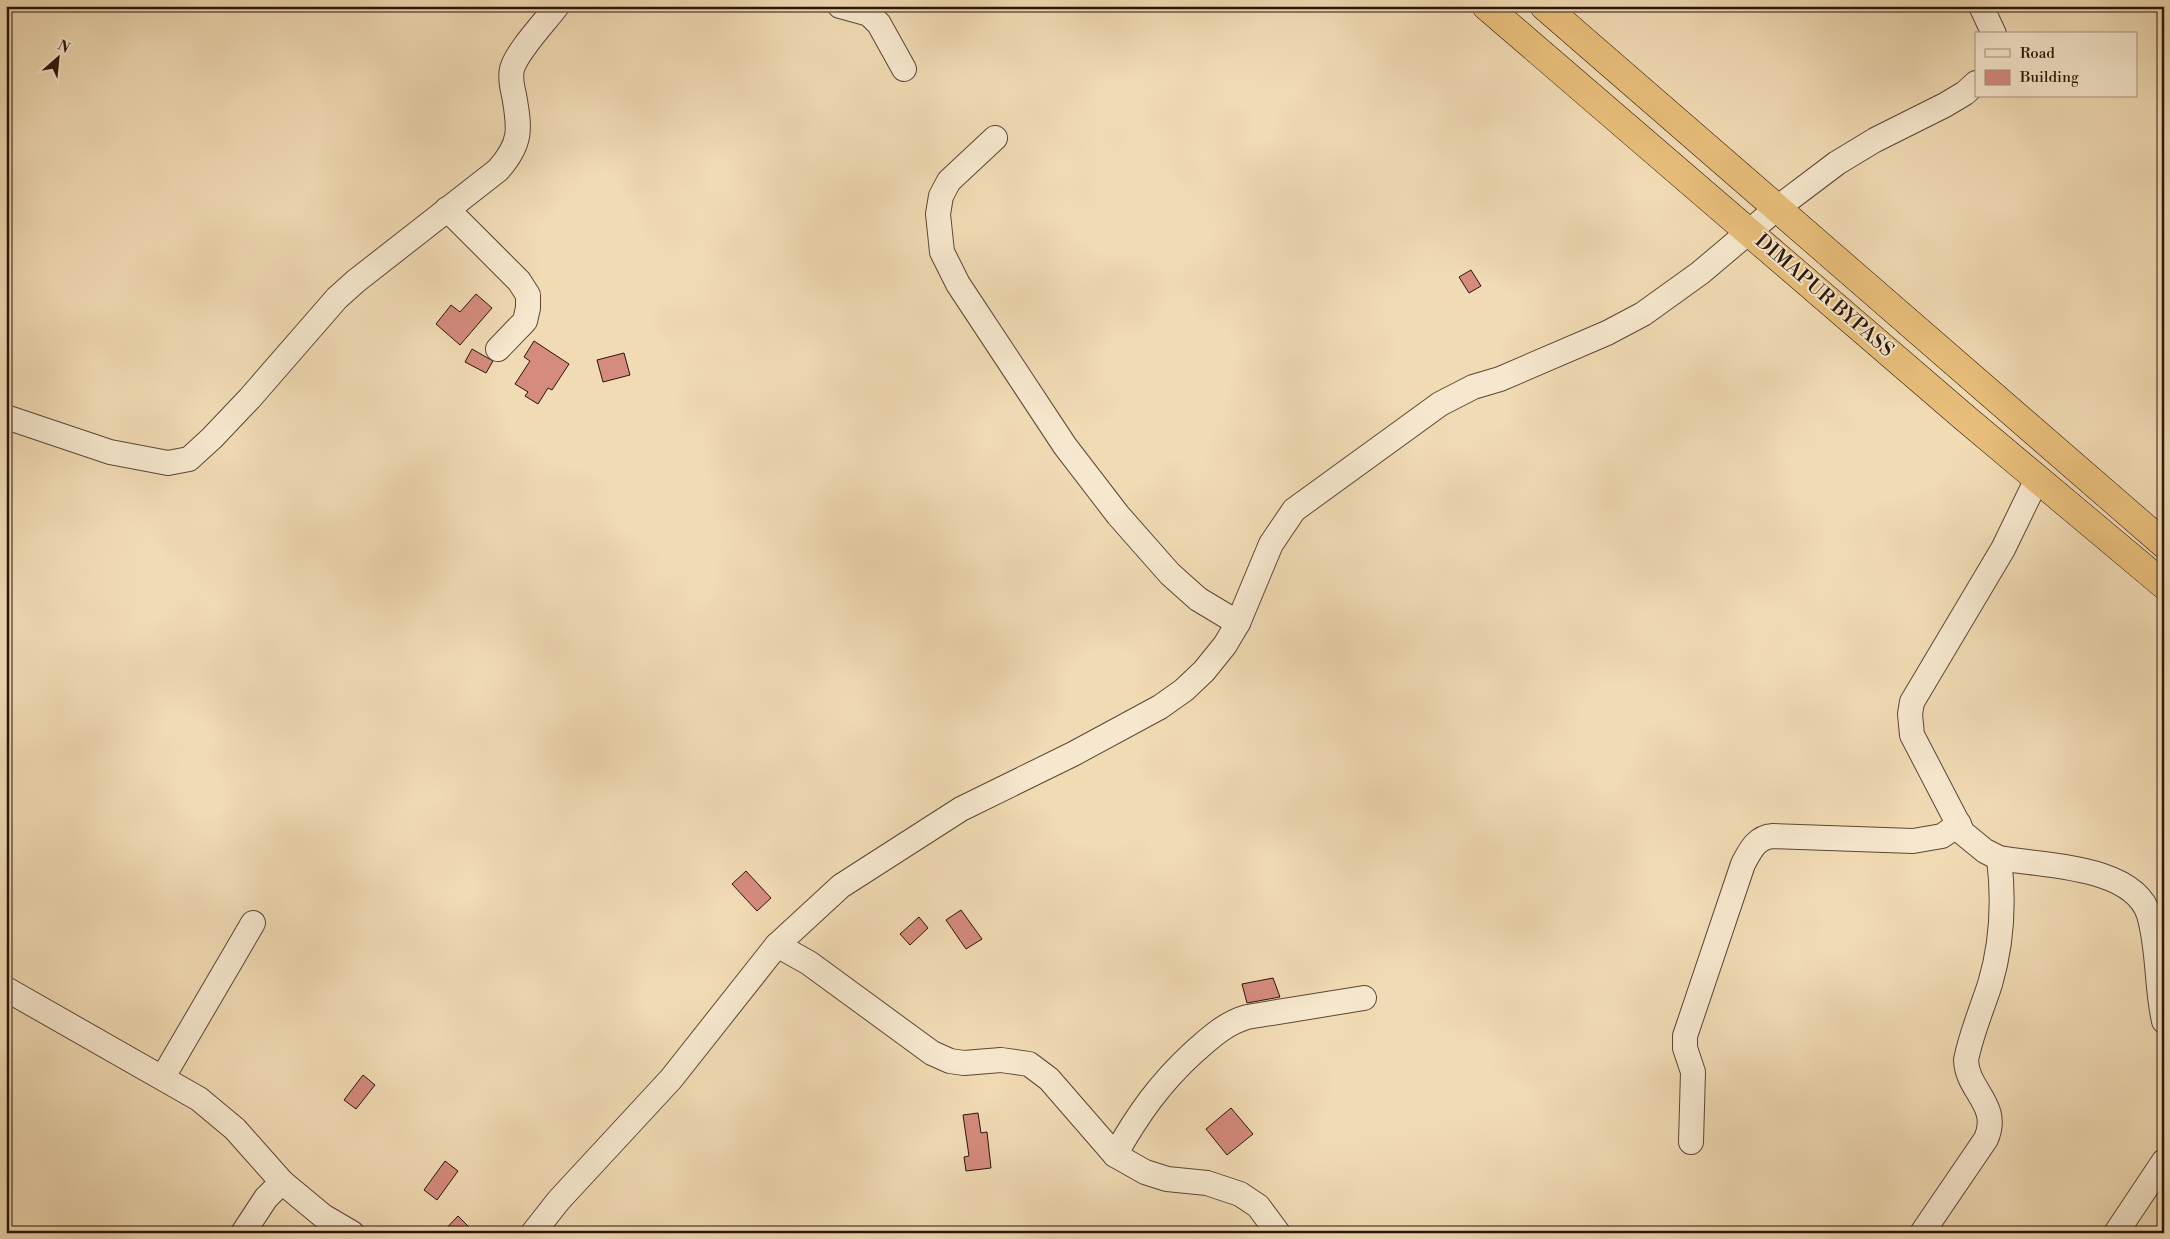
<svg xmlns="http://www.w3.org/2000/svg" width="2170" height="1239" viewBox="0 0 2170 1239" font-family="'Libre Bodoni',serif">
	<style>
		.building { fill: #d58b7e; stroke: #291509 }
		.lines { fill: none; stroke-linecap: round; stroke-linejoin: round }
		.minor-casing { stroke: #5b4634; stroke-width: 26 }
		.highway-casing { stroke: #291509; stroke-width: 29 }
		.minor { stroke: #f6e8ce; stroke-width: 24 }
		.highway { stroke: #e8be7a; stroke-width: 28 }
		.labels { text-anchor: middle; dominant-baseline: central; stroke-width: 4; stroke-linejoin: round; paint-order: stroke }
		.street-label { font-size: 20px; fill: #291509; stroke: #f6e8ce }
	</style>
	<rect width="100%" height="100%" fill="#f1dbb4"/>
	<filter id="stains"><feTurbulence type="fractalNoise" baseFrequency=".004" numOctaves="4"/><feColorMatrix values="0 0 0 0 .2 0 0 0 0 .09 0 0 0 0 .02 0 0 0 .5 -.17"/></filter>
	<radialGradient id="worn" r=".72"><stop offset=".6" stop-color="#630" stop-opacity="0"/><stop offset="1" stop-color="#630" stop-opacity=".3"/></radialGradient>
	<g class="building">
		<polygon points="1471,270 1481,286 1469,293 1459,277"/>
		<polygon points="476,294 492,308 460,345 436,324 451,305 460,312"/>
		<polygon points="534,341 569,364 552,390 548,388 538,404 525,396 528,392 515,384 530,361 524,357"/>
		<polygon points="472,349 493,361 486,373 465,362"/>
		<polygon points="624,353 630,375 603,382 597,360"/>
		<polygon points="746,871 771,898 757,911 732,884"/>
		<polygon points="961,910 982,939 966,949 946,920"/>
		<polygon points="919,917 928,928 910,945 900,934"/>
		<polygon points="1273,978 1280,997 1247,1003 1242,984"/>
		<polygon points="363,1075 375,1085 356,1109 344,1100"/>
		<polygon points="1231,1108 1253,1134 1227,1155 1206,1129"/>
		<polygon points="978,1113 981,1133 987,1132 991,1168 966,1171 964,1157 969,1156 963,1115"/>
		<polygon points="445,1161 458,1171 437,1200 424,1190"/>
		<polygon points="458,1216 475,1233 442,1233"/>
	</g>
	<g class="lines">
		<defs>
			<g id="minor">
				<polyline points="840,6 869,14 879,24 904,69"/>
				<polyline points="1981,6 1994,34"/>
				<polyline points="995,138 949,181 941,196 938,214 942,252 958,284 1065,446 1118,515 1170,574 1198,599 1238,623"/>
				<polyline points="447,209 519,281 528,295 528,308 525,321 498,349"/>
				<path d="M6,417L110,452L168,463L189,459L212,438L250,398L337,298L356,281L498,170C522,143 520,129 514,95C512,87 510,78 512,69C517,51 545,22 557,6"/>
				<path d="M2037,479L2003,549L1912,702L1910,714L1912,735L1963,833L1985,851L1999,858C2042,866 2134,865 2149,915C2159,949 2156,986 2164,1021"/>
				<polyline points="777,945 809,963 932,1053 950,1061 964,1063 1001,1060 1029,1064 1049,1079 1115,1155 1145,1172 1167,1179 1207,1183 1240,1194 1258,1206 1278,1233"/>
				<polyline points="6,989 199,1099 235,1129 282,1182 323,1216 352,1233"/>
				<polyline points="163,1077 253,923"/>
				<path d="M1691,1142L1693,1072L1685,1048V1036L1743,864C1750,851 1756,837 1773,836L1913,841L1942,836L1959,824"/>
				<path d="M1115,1155C1138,1114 1160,1083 1195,1051C1211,1037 1226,1023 1247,1017L1364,998"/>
				<polyline points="243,1233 266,1198 282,1182"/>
				<polyline points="533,1233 559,1200 671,1079 777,945 841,886 961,809 1073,754 1160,707 1184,690 1204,671 1225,645 1238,623 1271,544 1294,510 1440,404 1473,387 1500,379 1607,333 1643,314 1700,273 1776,209 1837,163 1875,140 1945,105 1965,93 1976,83"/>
				<path d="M1922,1233L1986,1139C2001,1105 1967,1091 1966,1060C1971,1034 1982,1009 1990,984C2002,944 2004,899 1999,858"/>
				<polyline points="2116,1233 2164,1161"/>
			</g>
			<g id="highway">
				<polyline points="1486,6 1965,418 2164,585"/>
				<polyline points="1544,6 2164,544"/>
			</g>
		</defs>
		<use href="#minor" class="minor-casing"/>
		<use href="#highway" class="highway-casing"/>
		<use href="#minor" class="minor"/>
		<use href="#highway" class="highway"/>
	</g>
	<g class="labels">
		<g class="street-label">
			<text transform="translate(1824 296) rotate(41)">DIMAPUR BYPASS</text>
		</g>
	</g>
	<rect width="2170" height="1239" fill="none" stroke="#f1dbb4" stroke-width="25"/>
	<rect x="8" y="8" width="2155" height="1224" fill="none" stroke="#291509" stroke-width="2.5"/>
	<rect x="12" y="12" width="2145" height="1214" fill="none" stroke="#291509"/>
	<rect x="1975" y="32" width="162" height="65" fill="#f6e8ce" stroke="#a4947f"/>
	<rect x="1985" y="49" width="25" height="8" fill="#f6e8ce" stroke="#a4947f"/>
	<text x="2020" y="58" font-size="15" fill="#291509">Road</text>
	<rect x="1985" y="70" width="25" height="15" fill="#d58b7e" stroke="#a4947f"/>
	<text x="2020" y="82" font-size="15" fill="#291509">Building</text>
	<g transform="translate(58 58) rotate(27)" stroke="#f6e8ce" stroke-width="4" paint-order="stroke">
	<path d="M0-4L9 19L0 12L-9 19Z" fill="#291509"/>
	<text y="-8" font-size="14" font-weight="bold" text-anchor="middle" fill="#291509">N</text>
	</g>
	<rect width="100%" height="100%" filter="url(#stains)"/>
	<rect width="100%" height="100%" fill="url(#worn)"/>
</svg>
